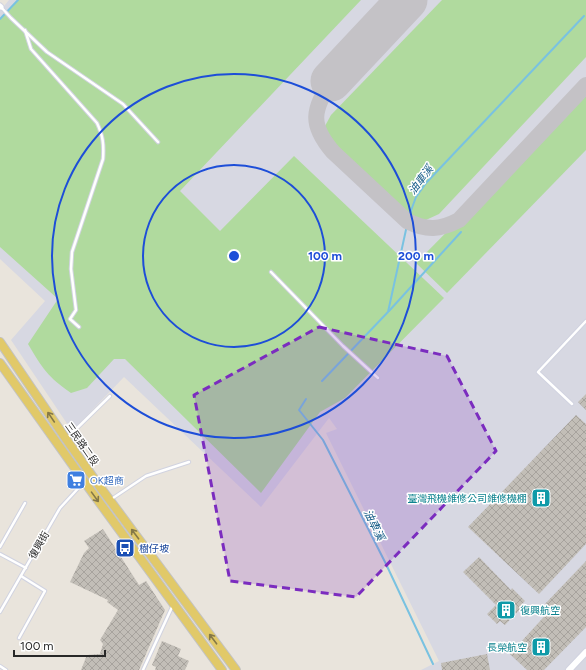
<svg xmlns="http://www.w3.org/2000/svg" width="586" height="670" viewBox="0 0 586 670" font-family="Figtree,'Noto Sans TC',sans-serif">
	<style>
		.airport { fill: #d7d8e2 }
		.grass { fill: #b0da9e }
		.lines { fill: none; stroke-linecap: round; stroke-linejoin: round }
		.stream { stroke: #79c2e1; stroke-width: 2 }
		.taxiway { stroke: #c4c2c6; stroke-width: 16 }
		.runway { stroke: #c4c2c6; stroke-width: 41 }
		.building { fill: url(#building-cross-hatch) }
		.service-casing { stroke: #d1d3e0; stroke-width: 4.5 }
		.minor-casing { stroke: #d1d3e0; stroke-width: 7 }
		.tertiary-casing { stroke: #d1d3e0; stroke-width: 8 }
		.primary-casing { stroke: #c3c3c3; stroke-width: 10 }
		.service { stroke: #fff; stroke-width: 2.5 }
		.minor { stroke: #fff; stroke-width: 5 }
		.tertiary { stroke: #fff; stroke-width: 6 }
		.primary { stroke: #e1c969; stroke-width: 8 }
		.oneway { stroke: #847848 }
		.marked { fill: #7b2cbf; fill-opacity: 0.2; stroke: #7b2cbf; stroke-width: 3; stroke-dasharray: 8 5; stroke-linejoin: round }
		.ring { fill: none; stroke: #1d4ed8; stroke-width: 2 }
		.labels { text-anchor: middle; dominant-baseline: central; stroke-width: 3; stroke-linejoin: round; paint-order: stroke }
		.street-label { font-size: 10px; fill: #282828; stroke: #fff }
		.shop-label { font-size: 10px; fill: #366cbe; stroke: #fff; text-anchor: start }
		.culture-label { font-size: 10px; fill: #0d838f; stroke: #fff; text-anchor: end }
		.transit-label { font-size: 10px; fill: #164399; stroke: #fff; text-anchor: start }
		.water-label { font-size: 11px; font-style: italic; fill: #1b608a; stroke: #fff }
		.centre { fill: #1d4ed8; stroke: #fff; stroke-width: 2 }
		.ring-label { font-size: 12px; text-anchor: middle; font-weight: bold; fill: #1d4ed8; stroke: #fff; stroke-width: 3; stroke-linejoin: round; paint-order: stroke }
	</style>
	<defs>
		<pattern id="building-cross-hatch" width="8" height="8" patternUnits="userSpaceOnUse"><rect width="8" height="8" fill="#c2beb7"/><path d="M0 0l8 8M0 8l8-8" fill="none" stroke="#a7a39d"/></pattern>
	</defs>
	<rect width="100%" height="100%" fill="#e9e4dc"/>
	<polygon class="airport" points="9,0 586,0 586,670 421,670 439,661 326,433 337,429 329,418 261,507 124,377 72,431 11,340 45,301 0,259 0,11"/>
	<g class="grass">
		<path d="M18,0H361L180,191L220,231L294,156L444,298L345,398L320,412L261,493L125,359H114L87,388L71,393C48,377 42,368 28,344L58,299L0,247V19Z"/>
		<polygon points="442,0 586,0 586,57 439,214 415,225 399,221 329,155 323,141 325,126 331,115"/>
		<polygon points="586,91 586,150 447,293 416,263"/>
	</g>
	<g class="lines">
		<g class="stream">
			<polyline points="0,19 18,0"/>
			<polyline points="389,311 461,232"/>
			<polyline points="322,381 388,312 409,216 416,197 426,183 584,16"/>
			<polyline points="306,399 299,410 323,440 386,564 433,664"/>
		</g>
		<path class="taxiway" d="M331,81C313,110 309,124 333,152L407,221C427,231 440,230 459,220L586,85"/>
		<polyline class="runway" points="331,81 407,0"/>
	</g>
	<g class="building">
		<polygon points="586,394 586,410 578,402"/>
		<polygon points="576,415 586,424 586,544 539,594 468,527"/>
		<polygon points="103,529 139,585 146,581 165,610 139,670 81,670 87,655 100,654 103,644 100,640 118,610 107,602 108,600 70,582 84,553 89,548 84,541"/>
		<polygon points="479,557 511,590 512,588 525,601 522,604 524,605 505,625 500,621 497,624 487,614 496,605 463,572"/>
		<polygon points="586,561 586,627 544,670 527,670 510,654 551,609 545,604"/>
		<polygon points="162,641 181,649 178,656 189,661 185,670 155,670 156,667 152,665"/>
		<polygon points="487,654 490,670 442,670 441,663"/>
	</g>
	<g class="lines">
		<defs>
			<g id="service">
				<polyline points="1,7 11,18 47,52 123,104 158,142"/>
				<path d="M25,30L31,49L97,123C103,136 104,144 103,159L72,252L71,269L76,310L70,319L79,327"/>
				<polyline points="271,272 343,346 378,378"/>
				<polyline points="572,404 538,372 586,321"/>
				<polyline points="68,437 110,396"/>
				<polyline points="110,500 146,476 189,462"/>
				<polyline points="0,547 25,503"/>
				<polyline points="0,554 26,568"/>
				<polyline points="0,612 60,508 84,482"/>
				<polyline points="19,638 45,591 21,576"/>
				<polyline points="0,666 6,670"/>
				<polyline points="143,670 173,605"/>
			</g>
			<polyline id="minor" points="0,6 1,7"/>
			<polyline id="tertiary" points="569,670 586,652"/>
			<g id="primary">
				<polyline points="0,342 66,439 100,487 236,670"/>
				<polyline points="0,363 94,495 222,670"/>
			</g>
		</defs>
		<use href="#service" class="service-casing"/>
		<use href="#minor" class="minor-casing"/>
		<use href="#tertiary" class="tertiary-casing"/>
		<use href="#primary" class="primary-casing"/>
		<use href="#service" class="service"/>
		<use href="#minor" class="minor"/>
		<use href="#tertiary" class="tertiary"/>
		<use href="#primary" class="primary"/>
	</g>
	<defs><path id="oneway-shaft" d="M-6 0H5M1.5-3L5.5 0L1.5 3" fill="none" stroke-width="1.6" stroke-linecap="round" stroke-linejoin="round"/></defs>
	<g class="oneway">
		<use href="#oneway-shaft" transform="translate(51 417) rotate(-124)"/>
		<use href="#oneway-shaft" transform="translate(95 497) rotate(54)"/>
		<use href="#oneway-shaft" transform="translate(135 534) rotate(-127)"/>
		<use href="#oneway-shaft" transform="translate(213 639) rotate(-127)"/>
	</g>
	<path class="marked" d="M319,327L447,356L496,451L356,597L230,581L194,395Z"/>
	<g class="ring">
		<circle cx="234" cy="256" r="91"/>
		<circle cx="234" cy="256" r="182"/>
	</g>
	<defs>
		<symbol id="supermarket-square" viewBox="-11 -11 22 22"><rect x="-9" y="-9" width="18" height="18" rx="4" fill="#3f7fe0" stroke="#fff"/><path d="M-6-5.5h2.5l.6 2H6L4.5 2H-2.5L-4.4-4H-6ZM-1.5 3.2a1.3 1.3 0 1 0 .1 0ZM3 3.2a1.3 1.3 0 1 0 .1 0Z" fill="#fff"/></symbol>
		<symbol id="building-square" viewBox="-11 -11 22 22"><rect x="-9" y="-9" width="18" height="18" rx="4" fill="#0f9aa8" stroke="#fff"/><path d="M-4-6H4V6H1V3H-1V6H-4ZM-2.5-4.3h1.7v1.8h-1.7ZM.8-4.3h1.7v1.8H.8ZM-2.5-1h1.7V.8h-1.7ZM.8-1h1.7V.8H.8Z" fill="#fff"/></symbol>
		<symbol id="bus-square" viewBox="-11 -11 22 22"><rect x="-9" y="-9" width="18" height="18" rx="4" fill="#1a4fb4" stroke="#fff"/><path d="M-5-6H5V4H4V6H2V4H-2V6H-4V4H-5ZM-3.5-4V0h7V-4ZM-3.5 1.2v1.5H-2V1.2ZM2 1.2v1.5H3.5V1.2Z" fill="#fff"/></symbol>
	</defs>
	<g fill-rule="evenodd">
		<use href="#supermarket-square" x="65" y="469" width="22" height="22"/>
		<use href="#building-square" x="530" y="487" width="22" height="22"/>
		<use href="#bus-square" x="114" y="537" width="22" height="22"/>
		<use href="#building-square" x="495" y="599" width="22" height="22"/>
		<use href="#building-square" x="530" y="636" width="22" height="22"/>
	</g>
	<g class="labels">
		<g class="street-label">
			<text transform="translate(82 444) rotate(55)">三民路二段</text>
			<text transform="translate(39 545) rotate(-60)">復興街</text>
		</g>
		<g class="shop-label">
			<text x="90" y="480">OK超商</text>
		</g>
		<g class="culture-label">
			<text x="527" y="498">臺灣飛機維修公司維修機棚</text>
			<text x="520" y="610" text-anchor="start">復興航空</text>
			<text x="527" y="647">長榮航空</text>
		</g>
		<g class="transit-label">
			<text x="139" y="548">樹仔坡</text>
		</g>
		<g class="water-label">
			<text transform="translate(421 180) rotate(-53)">油車溪</text>
			<text transform="translate(374 525) rotate(64)">油車溪</text>
		</g>
	</g>
	<circle cx="234" cy="256" r="6" class="centre"/>
	<g class="ring-label">
		<text x="325" y="260">100 m</text>
		<text x="416" y="260">200 m</text>
	</g>
	<path d="M14 650v6h91v-6" fill="none" stroke="#282828" stroke-width="2"/>
	<text x="20" y="650" font-size="12" fill="#282828" stroke="#ffffff" stroke-width="3" paint-order="stroke">100 m</text>
</svg>
